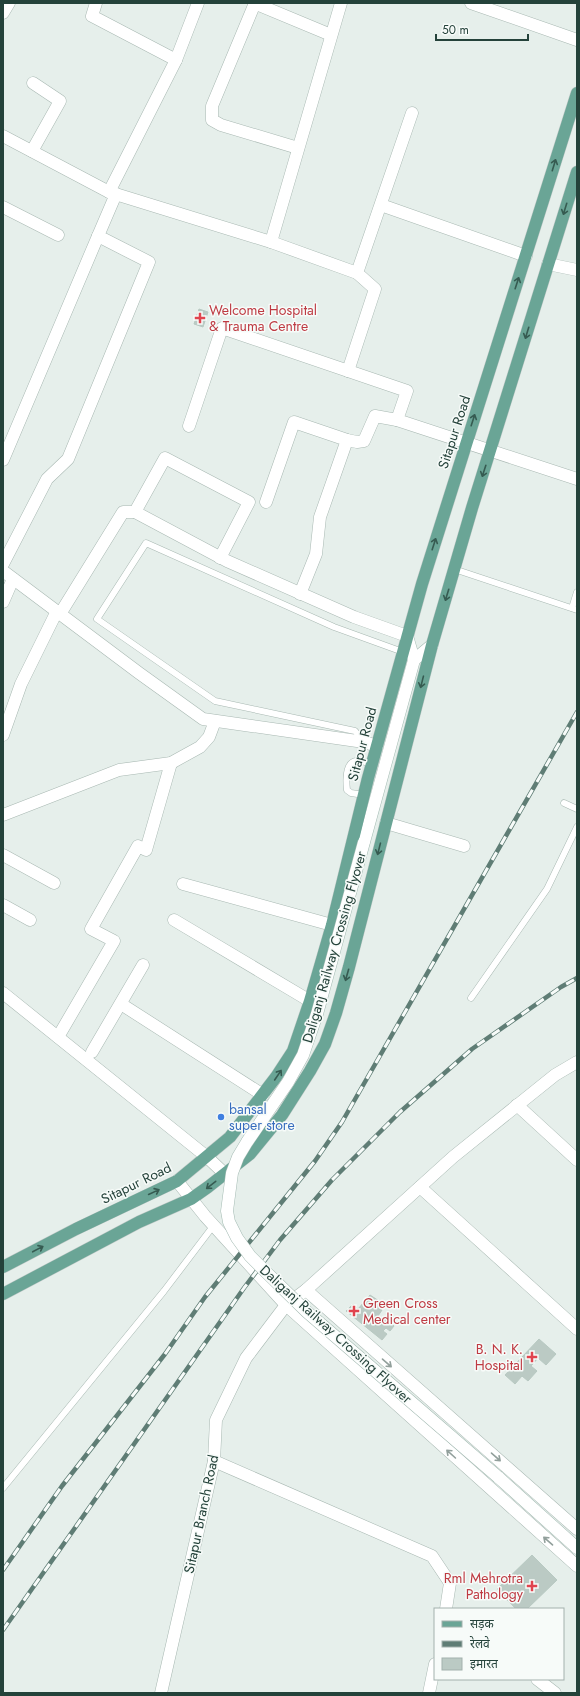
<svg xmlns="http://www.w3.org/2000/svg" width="580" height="1696" viewBox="0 0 580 1696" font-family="Jost,'Noto Sans Devanagari',sans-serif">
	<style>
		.building { fill: #bbcac4; stroke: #b8c9c2 }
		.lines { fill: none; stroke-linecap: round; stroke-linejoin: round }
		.service-casing { stroke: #a8b8b2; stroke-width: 7 }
		.minor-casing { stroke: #a8b8b2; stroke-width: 13 }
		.tertiary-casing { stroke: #a8b8b2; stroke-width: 13 }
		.secondary-casing { stroke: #a4bbb3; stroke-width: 13 }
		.primary-casing { stroke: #c2cac8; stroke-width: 13 }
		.service { stroke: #fff; stroke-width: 6 }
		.minor { stroke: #fff; stroke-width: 12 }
		.tertiary { stroke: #fff; stroke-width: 12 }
		.secondary { stroke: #fff; stroke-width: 12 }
		.primary { stroke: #6aa596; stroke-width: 12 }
		.rail-casing { stroke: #5f7d75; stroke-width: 4.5 }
		.rail { stroke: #f7fbf9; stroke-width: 3; stroke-dasharray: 9; stroke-linecap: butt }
		.secondary-bridge-casing { stroke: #a4bbb3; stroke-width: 13; stroke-linecap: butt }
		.secondary-bridge { stroke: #fff; stroke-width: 12 }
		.oneway { stroke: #365b51 }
		.oneway2 { stroke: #92a09c }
		.health-dot { fill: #e0444e; stroke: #f7fbf9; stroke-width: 1.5 }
		.shop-dot { fill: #3f7fe0; stroke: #f7fbf9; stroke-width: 1.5 }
		.labels { text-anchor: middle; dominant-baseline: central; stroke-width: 3; stroke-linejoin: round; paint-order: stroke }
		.health-label { font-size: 14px; fill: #be3a42; stroke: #f7fbf9; text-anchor: start }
		.street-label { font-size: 14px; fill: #24423a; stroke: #f7fbf9 }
		.shop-label { font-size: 14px; fill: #366cbe; stroke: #f7fbf9; text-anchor: start }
	</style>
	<rect width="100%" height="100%" fill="#e6efeb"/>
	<g class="building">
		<polygon points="199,309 208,312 203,327 194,324"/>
		<polygon points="370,1295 382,1303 378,1308 382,1310 378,1316 384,1320 385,1319 394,1326 390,1331 386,1328 383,1331 387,1334 382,1340 346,1311 353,1304 358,1309"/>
		<polygon points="539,1339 556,1354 546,1365 538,1358 531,1366 537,1371 528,1381 522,1376 515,1384 505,1375"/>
		<polygon points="532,1555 557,1580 527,1609 516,1609 497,1589"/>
	</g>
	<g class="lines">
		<defs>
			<g id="service">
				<polyline points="454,569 577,610"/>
				<polyline points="572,608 577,592"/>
				<polyline points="363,741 355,731 215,701 97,619 146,543 334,627 403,652"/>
				<path d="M364,795L351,793L347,790C346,781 345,763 356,761C361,760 368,763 372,764"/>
				<polyline points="564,803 577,809"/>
				<polyline points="471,998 547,889 577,827"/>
				<polyline points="3,1488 164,1291 214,1225"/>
			</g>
			<g id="minor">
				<polyline points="96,3 92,16 176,60"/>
				<polyline points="254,3 331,35"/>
				<polyline points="255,3 212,106 212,120 221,125 298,148"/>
				<polyline points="3,13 9,3"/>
				<polyline points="3,136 109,192 271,242 357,273 412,113"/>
				<polyline points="32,151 60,101 33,83"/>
				<polyline points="109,192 176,60 198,3"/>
				<polyline points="381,205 526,256"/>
				<polyline points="3,207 58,235"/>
				<polyline points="271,242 341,3"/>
				<polyline points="548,264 577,270"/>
				<polyline points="348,371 375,289 357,273"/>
				<polyline points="189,426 222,328 407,391 397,420 577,479"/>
				<polyline points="347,440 357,442 364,441 375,416 397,420"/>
				<polyline points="3,460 98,236"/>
				<polyline points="266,502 294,422 347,440 320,517 316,554 300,594"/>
				<polyline points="135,512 165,458 249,502 220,558"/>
				<polyline points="3,564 47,479 68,459 149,262 98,236 116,194"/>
				<polyline points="3,571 139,673 203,719 364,742 377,746"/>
				<polyline points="3,602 13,579"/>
				<polyline points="60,614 123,512 135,512 227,561 354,617 407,636"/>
				<polyline points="3,735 21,684 57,611"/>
				<polyline points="3,815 119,770 171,763 200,747 209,737 215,721"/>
				<polyline points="386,823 464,846"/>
				<polyline points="3,855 54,883"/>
				<polyline points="183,884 332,925"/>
				<polyline points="3,905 30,920"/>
				<polyline points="174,920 310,1001"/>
				<polyline points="121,1004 263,1095"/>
				<polyline points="58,1037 114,941 91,929 138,846 146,850 171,763"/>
				<polyline points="92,1052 143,965"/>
				<polyline points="517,1105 577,1160"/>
				<polyline points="420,1187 577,1329"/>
				<polyline points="306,1290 453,1157 555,1075 577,1062"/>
				<polyline points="214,1461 432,1556 450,1583 446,1609"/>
				<polyline points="537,1679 555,1693"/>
				<polyline points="429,1693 435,1664"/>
			</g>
			<g id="tertiary">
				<polyline points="471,3 577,40"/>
				<polyline points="3,993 207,1157 225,1174"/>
				<polyline points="177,1181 205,1216 286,1305 577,1566"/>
				<polyline points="161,1693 214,1461 216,1420 246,1358 286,1305 306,1290 577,1529"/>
			</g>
			<g id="secondary">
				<polyline points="414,660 432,645"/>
				<polyline points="364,842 414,660 407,636"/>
				<polyline points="498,1477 577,1548"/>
			</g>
			<g id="primary">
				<polyline points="3,1267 76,1229 177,1181 230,1137 276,1077 293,1051 310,1001 332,925 368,778 422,584 577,93"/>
				<polyline points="3,1294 139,1222 191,1199 208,1187 250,1154 282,1115 310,1071 325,1044 336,1013 349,967 432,645 472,508 577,172"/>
			</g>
		</defs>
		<use href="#service" class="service-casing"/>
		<use href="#minor" class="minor-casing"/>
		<use href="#tertiary" class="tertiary-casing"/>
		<use href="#secondary" class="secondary-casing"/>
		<use href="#primary" class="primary-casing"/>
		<use href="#service" class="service"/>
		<use href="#minor" class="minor"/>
		<use href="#tertiary" class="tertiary"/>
		<use href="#secondary" class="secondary"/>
		<use href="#primary" class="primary"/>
		<defs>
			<g id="rail">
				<polyline points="3,1570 62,1486 165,1354 205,1297 315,1161 342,1122 577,712"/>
				<polyline points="3,1630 244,1288 280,1240 332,1180 400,1112 472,1049 561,987 577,978"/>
			</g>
		</defs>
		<use href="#rail" class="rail-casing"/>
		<use href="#rail" class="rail"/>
		<defs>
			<polyline id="secondary-bridge" points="364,842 317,1014 303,1055 288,1082 247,1142 238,1157 232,1173 227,1211 229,1222 237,1238 250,1256 267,1273 307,1312 498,1477"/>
		</defs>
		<use href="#secondary-bridge" class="secondary-bridge-casing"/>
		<use href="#secondary-bridge" class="secondary-bridge"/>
	</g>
	<defs><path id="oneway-shaft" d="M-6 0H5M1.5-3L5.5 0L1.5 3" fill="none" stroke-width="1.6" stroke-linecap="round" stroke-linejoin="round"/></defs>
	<g class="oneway">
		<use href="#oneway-shaft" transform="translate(554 165) rotate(-73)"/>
		<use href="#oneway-shaft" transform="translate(565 209) rotate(107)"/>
		<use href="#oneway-shaft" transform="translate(517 283) rotate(-72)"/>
		<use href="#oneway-shaft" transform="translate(527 333) rotate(107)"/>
		<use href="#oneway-shaft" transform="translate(473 420) rotate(-72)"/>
		<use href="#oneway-shaft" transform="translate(484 471) rotate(108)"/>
		<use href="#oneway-shaft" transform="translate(434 544) rotate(-72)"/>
		<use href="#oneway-shaft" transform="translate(447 595) rotate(107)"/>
		<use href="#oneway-shaft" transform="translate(422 682) rotate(104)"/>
		<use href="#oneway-shaft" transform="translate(379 849) rotate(104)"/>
		<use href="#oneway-shaft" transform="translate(347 975) rotate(106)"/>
		<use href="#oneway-shaft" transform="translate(278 1075) rotate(-56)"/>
		<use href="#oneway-shaft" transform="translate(211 1185) rotate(142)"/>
		<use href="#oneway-shaft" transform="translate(154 1192) rotate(-25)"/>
		<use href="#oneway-shaft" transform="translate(38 1249) rotate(-28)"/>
	</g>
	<g class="oneway2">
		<use href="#oneway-shaft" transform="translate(387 1363) rotate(41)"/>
		<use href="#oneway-shaft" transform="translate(451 1454) rotate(-138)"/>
		<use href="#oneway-shaft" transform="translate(496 1457) rotate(41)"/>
		<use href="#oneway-shaft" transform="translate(548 1541) rotate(-139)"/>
	</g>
	<g class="health-dot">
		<path d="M198 312h4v4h4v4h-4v4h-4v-4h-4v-4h4z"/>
		<path d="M352 1305h4v4h4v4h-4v4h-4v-4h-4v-4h4z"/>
		<path d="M530 1351h4v4h4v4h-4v4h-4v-4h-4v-4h4z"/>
		<path d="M530 1580h4v4h4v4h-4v4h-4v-4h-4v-4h4z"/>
	</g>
	<circle class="shop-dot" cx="221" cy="1117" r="4"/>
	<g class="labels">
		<g class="health-label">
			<text x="209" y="310">Welcome Hospital<tspan x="209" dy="16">&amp; Trauma Centre</tspan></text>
			<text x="363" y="1303">Green Cross<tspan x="363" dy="16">Medical center</tspan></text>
			<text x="523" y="1349" text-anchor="end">B. N. K.<tspan x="523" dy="16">Hospital</tspan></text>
			<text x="523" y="1578" text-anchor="end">Rml Mehrotra<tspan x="523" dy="16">Pathology</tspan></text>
		</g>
		<g class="street-label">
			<text transform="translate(454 432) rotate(-72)">Sitapur Road</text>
			<text transform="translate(362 744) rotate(-75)">Sitapur Road</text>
			<text transform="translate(334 947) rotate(-74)">Daliganj Railway Crossing Flyover</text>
			<text transform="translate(136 1183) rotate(-26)">Sitapur Road</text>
			<text transform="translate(336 1334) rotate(42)">Daliganj Railway Crossing Flyover</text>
			<text transform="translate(201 1514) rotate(-78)">Sitapur Branch Road</text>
		</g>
		<g class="shop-label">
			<text x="229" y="1109">bansal<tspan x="229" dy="16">super store</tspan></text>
		</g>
	</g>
	<rect width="580" height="1696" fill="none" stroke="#24423a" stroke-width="8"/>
	<rect x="434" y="1608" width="130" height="72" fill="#f7fbf9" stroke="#a3b1ad"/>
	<rect x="442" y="1621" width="20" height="6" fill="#6aa596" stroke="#a3b1ad"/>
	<text x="470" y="1628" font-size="12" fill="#24423a">सड़क</text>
	<rect x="442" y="1641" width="20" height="6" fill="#5f7d75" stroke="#a3b1ad"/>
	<text x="470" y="1648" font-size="12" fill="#24423a">रेलवे</text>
	<rect x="442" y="1658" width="20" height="12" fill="#bbcac4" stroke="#a3b1ad"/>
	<text x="470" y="1668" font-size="12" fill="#24423a">इमारत</text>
	<path d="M436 34v6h92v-6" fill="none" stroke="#24423a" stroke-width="2"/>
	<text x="442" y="34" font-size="12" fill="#24423a" stroke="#f7fbf9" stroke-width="3" paint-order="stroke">50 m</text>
</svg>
